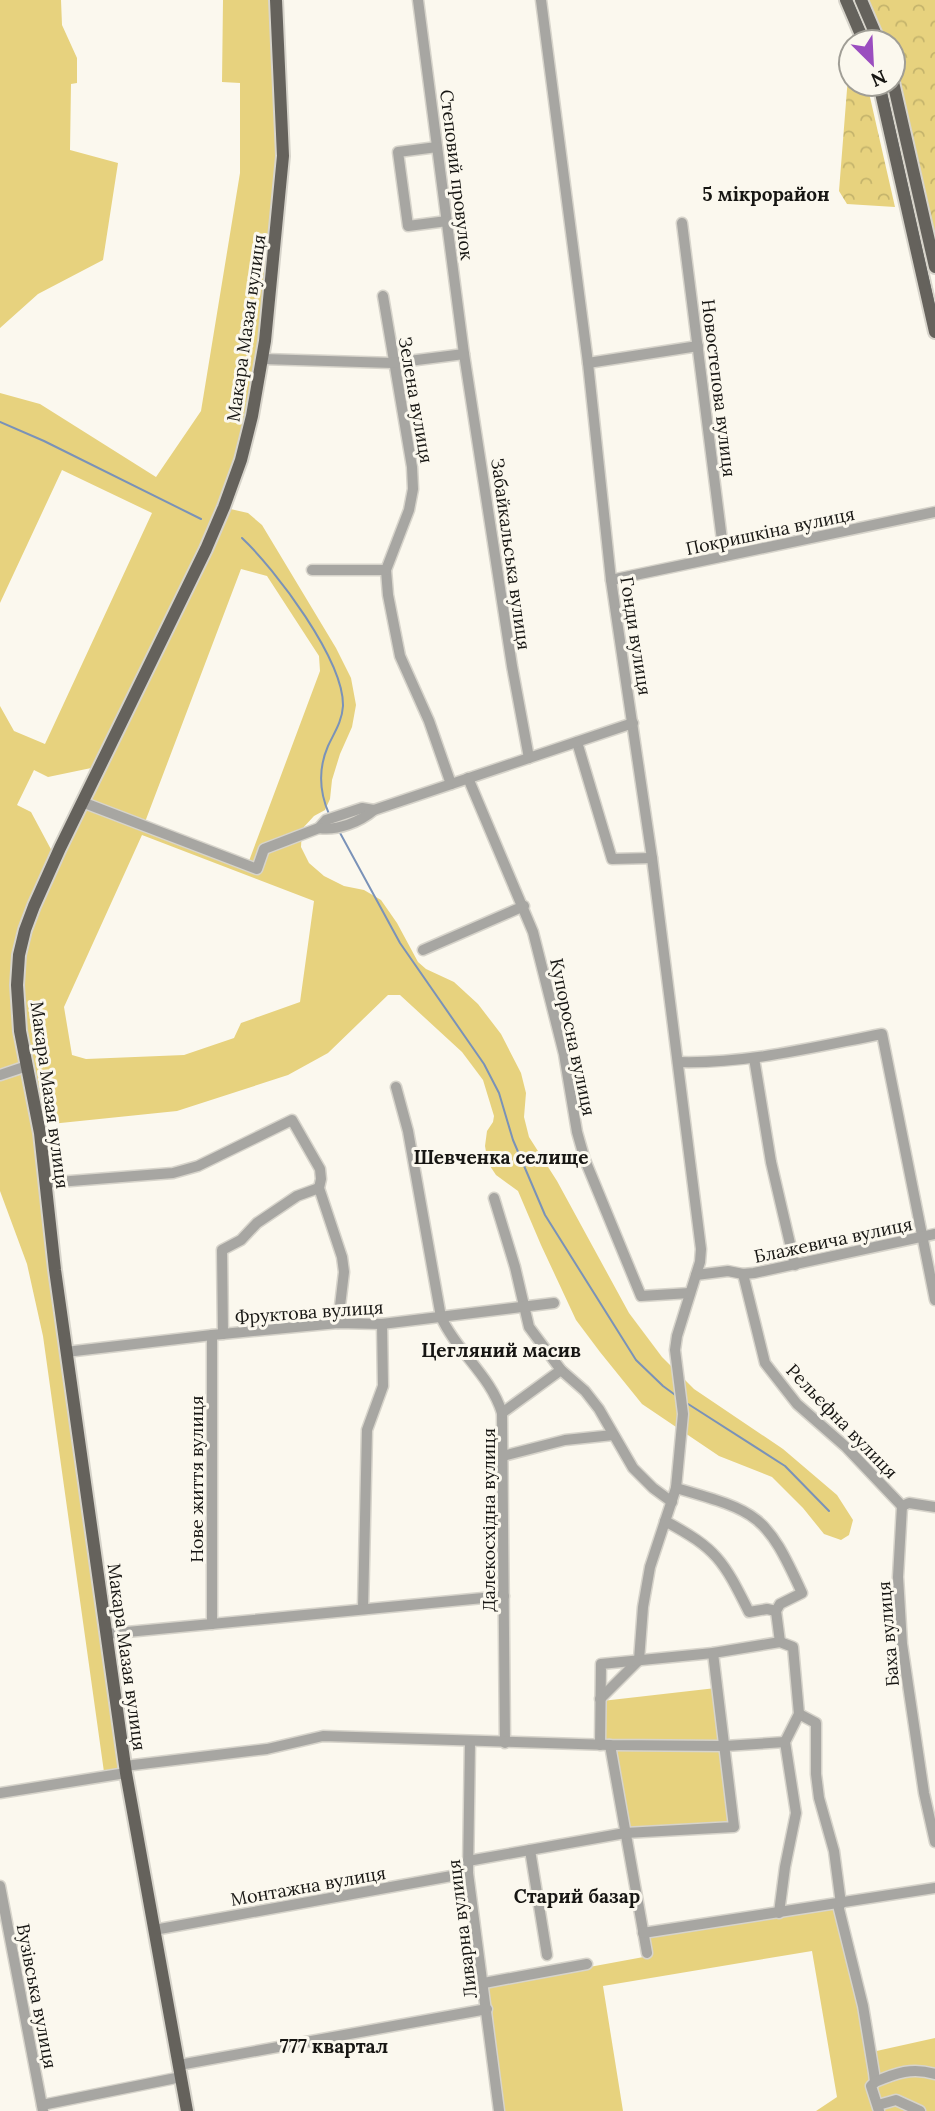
<svg xmlns="http://www.w3.org/2000/svg" width="935" height="2111" viewBox="0 0 935 2111" font-family="Lora,serif">
	<style>
		.grass { fill: #e7d27e; fill-rule: evenodd }
		.forest { fill: url(#forest-crowns) }
		.lines { fill: none; stroke-linecap: round; stroke-linejoin: round }
		.stream { stroke: #7a92b8; stroke-width: 2 }
		.minor-casing { stroke: #d7d4cb; stroke-width: 13 }
		.major-casing { stroke: #d7d4cb; stroke-width: 16 }
		.minor { stroke: #a7a6a2; stroke-width: 10 }
		.major { stroke: #65625c; stroke-width: 12 }
		.tram { stroke: #64625d; stroke-width: 2 }
		.labels { text-anchor: middle; dominant-baseline: central; stroke-width: 6; stroke-linejoin: round; paint-order: stroke }
		.street-label { font-size: 18px; fill: #171613; stroke: #fbf8ee }
		.neighbourhood-label { font-size: 19px; font-weight: bold; fill: #171613; stroke: #fbf8ee }
	</style>
	<defs>
		<pattern id="forest-crowns" width="20" height="18" patternUnits="userSpaceOnUse" patternTransform="scale(1.75)"><rect width="20" height="18" fill="#e7d27e"/><path d="M2 6a3 3 0 1 1 6 0M12 15a3 3 0 1 1 6 0" fill="none" stroke="#c5b46c"/></pattern>
	</defs>
	<rect width="100%" height="100%" fill="#fbf8ee"/>
	<g class="grass">
		<polygon points="0,0 61,0 62,25 77,58 77,83 71,84 70,150 118,163 103,260 38,294 0,328"/>
		<polygon points="223,0 273,0 278,193 249,415 222,506 96,767 48,777 34,770 17,805 31,812 54,855 22,929 24,1064 0,1072 0,706 14,731 45,744 152,513 62,470 0,603 0,393 40,404 156,477 201,411 240,173 240,83 222,82"/>
		<path d="M226,508L248,513L262,525L336,648L351,678L356,705L352,727L340,754L332,780L330,799L325,810L314,816L302,829L301,847L309,863L324,876L344,886L364,890L381,900L397,923L418,962L426,969L454,982L478,1004L501,1034L521,1073L526,1093L524,1117L529,1137L557,1181L629,1313L662,1357L694,1389L783,1449L837,1495L853,1520L849,1535L841,1540L824,1534L803,1508L772,1477L719,1456L642,1404L600,1352L576,1320L541,1245L518,1191L496,1175L488,1163L485,1146L487,1131L493,1122L494,1116L483,1080L462,1052L400,995H388L328,1053L288,1075L177,1111L41,1125L20,1013L27,931ZM241,569L267,576L319,656L320,671L249,861L145,822ZM142,835L314,901L300,1002L241,1023L234,1038L184,1055L86,1059L72,1055L64,1007Z"/>
		<polygon points="26,1071 123,1769 104,1772 43,1336 27,1264 0,1191 0,1079"/>
		<polygon points="716,1688 723,1744 601,1743 602,1701"/>
		<polygon points="612,1747 724,1748 732,1825 627,1831"/>
		<polygon points="835,1908 859,2005 876,2111 816,2111 837,2097 812,1951 603,1986 623,2111 502,2111 487,1986 649,1956 646,1935"/>
		<polygon points="935,2038 935,2111 882,2111 872,2052"/>
	</g>
	<g class="forest">
		<polygon points="866,0 935,0 935,248 893,67 893,42 884,42"/>
		<polygon points="849,64 851,64 851,84 867,84 895,207 847,204 839,191"/>
	</g>
	<g class="lines">
		<g class="stream">
			<polyline points="0,422 44,441 201,519"/>
			<path d="M242,538C275,569 344,660 343,706C342,722 334,733 328,746C318,769 319,791 329,814"/>
			<polyline points="339,831 400,943 484,1064 499,1093 513,1140 545,1215 636,1360 663,1386 678,1397"/>
			<polyline points="685,1402 785,1466 829,1511"/>
		</g>
		<defs>
			<g id="minor">
				<polyline points="418,0 464,354 512,666 529,758"/>
				<polyline points="541,0 588,363 611,580 652,858 701,1249 700,1262 677,1336 675,1350 683,1414 676,1488 650,1567 643,1607 639,1660"/>
				<polyline points="437,147 398,152 408,226 447,221"/>
				<polyline points="682,223 724,556"/>
				<polyline points="383,296 412,467 413,489 409,510 386,570 388,595 400,656 429,721 451,784"/>
				<polyline points="263,359 393,363 464,354"/>
				<polyline points="588,363 698,346"/>
				<polyline points="312,570 386,570"/>
				<polyline points="611,580 935,512"/>
				<polyline points="577,742 612,859 652,858"/>
				<polyline points="468,778 533,932 564,1054 577,1132 585,1160 641,1296 690,1293"/>
				<polyline points="82,802 257,869 264,849 319,828 326,820 362,808 374,810"/>
				<path d="M319,828C337,831 360,822 374,810L633,723"/>
				<polyline points="423,950 524,906"/>
				<polyline points="754,1058 771,1162 795,1265"/>
				<path d="M678,1062C747,1064 814,1047 882,1034L935,1300"/>
				<polyline points="0,1075 27,1066"/>
				<path d="M396,1087L408,1131L441,1317C457,1352 491,1376 502,1413L505,1743"/>
				<polyline points="45,1183 173,1173 198,1166 292,1120 320,1169 321,1179 319,1188 342,1257 344,1272 338,1323"/>
				<polyline points="494,1198 515,1267 529,1327 561,1370 585,1391 599,1409 633,1468 653,1488 672,1502"/>
				<polyline points="743,1274 765,1363 797,1404 846,1447 902,1506"/>
				<polyline points="696,1275 728,1271 743,1274 754,1273 935,1234"/>
				<polyline points="223,1334 222,1250 241,1240 257,1223 297,1196 319,1188"/>
				<polyline points="66,1352 212,1335 338,1323 382,1324 554,1303"/>
				<polyline points="502,1413 561,1370"/>
				<polyline points="503,1456 565,1440 613,1435"/>
				<path d="M676,1488C759,1512 766,1514 802,1593L780,1604L776,1611L780,1642"/>
				<polyline points="902,1506 898,1577 902,1644 924,1793 935,1842"/>
				<polyline points="902,1506 909,1503 935,1507"/>
				<path d="M665,1521C717,1549 723,1560 749,1612L767,1609L776,1611"/>
				<polyline points="363,1609 367,1430 383,1386 382,1324"/>
				<polyline points="212,1624 212,1335"/>
				<polyline points="106,1634 504,1596"/>
				<polyline points="600,1699 639,1660"/>
				<polyline points="799,1714 816,1723 816,1774 819,1798 834,1851 841,1904"/>
				<polyline points="470,1742 468,1873 499,2111"/>
				<polyline points="600,1745 601,1664 713,1653 780,1642 793,1647 799,1714 785,1742 796,1813 785,1867 779,1913"/>
				<polyline points="610,1745 647,1953"/>
				<polyline points="125,1766 267,1749 323,1736 610,1745 725,1746 785,1742"/>
				<polyline points="0,1793 126,1773"/>
				<polyline points="530,1850 547,1955"/>
				<polyline points="468,1861 625,1833 734,1827 713,1653"/>
				<polyline points="0,1886 43,2111"/>
				<polyline points="838,1905 863,2006 874,2073 875,2082 871,2086 879,2111"/>
				<polyline points="154,1930 468,1873"/>
				<polyline points="643,1933 935,1888"/>
				<polyline points="484,1983 587,1964"/>
				<polyline points="179,2065 487,2009"/>
				<path d="M875,2082C896,2073 912,2067 935,2074"/>
				<polyline points="42,2105 181,2077"/>
				<polyline points="878,2105 896,2100 920,2111"/>
			</g>
			<g id="major">
				<polyline points="846,0 864,42"/>
				<polyline points="861,0 879,42"/>
				<polyline points="893,82 935,267"/>
				<polyline points="879,84 935,332"/>
				<polyline points="187,2111 126,1773 55,1270 40,1133 20,1031 17,985 19,955 25,930 34,906 60,848 206,549 224,507 241,460 252,416 265,341 283,156 276,0"/>
			</g>
		</defs>
		<use href="#minor" class="minor-casing"/>
		<use href="#major" class="major-casing"/>
		<use href="#minor" class="minor"/>
		<use href="#major" class="major"/>
		<g class="tram">
			<polyline points="851,0 869,42"/>
			<polyline points="884,84 935,310"/>
		</g>
	</g>
	<g class="labels">
		<g class="street-label">
			<text transform="translate(457 175) rotate(83)">Степовий провулок</text>
			<text transform="translate(246 328) rotate(-82)">Макара Мазая вулиця</text>
			<text transform="translate(719 388) rotate(83)">Новостепова вулиця</text>
			<text transform="translate(416 400) rotate(80)">Зелена вулиця</text>
			<text transform="translate(770 531) rotate(-12)">Покришкіна вулиця</text>
			<text transform="translate(511 554) rotate(82)">Забайкальська вулиця</text>
			<text transform="translate(636 636) rotate(81)">Гонди вулиця</text>
			<text transform="translate(573 1037) rotate(78)">Купоросна вулиця</text>
			<text transform="translate(50 1095) rotate(82)">Макара Мазая вулиця</text>
			<text transform="translate(833 1240) rotate(-12)">Блажевича вулиця</text>
			<text transform="translate(309 1312) rotate(-4)">Фруктова вулиця</text>
			<text transform="translate(842 1421) rotate(46)">Рельєфна вулиця</text>
			<text transform="translate(196 1479) rotate(-90)">Нове життя вулиця</text>
			<text transform="translate(488 1520) rotate(-90)">Далекосхідна вулиця</text>
			<text transform="translate(888 1634) rotate(-95)">Баха вулиця</text>
			<text transform="translate(127 1657) rotate(82)">Макара Мазая вулиця</text>
			<text transform="translate(308 1886) rotate(-10)">Монтажна вулиця</text>
			<text transform="translate(462 1929) rotate(-97)">Ливарна вулиця</text>
			<text transform="translate(37 1996) rotate(79)">Вузівська вулиця</text>
		</g>
		<g class="neighbourhood-label">
			<text x="766" y="194">5 мікрорайон</text>
			<text x="501" y="1157">Шевченка селище</text>
			<text x="501" y="1350">Цегляний масив</text>
			<text x="577" y="1896">Старий базар</text>
			<text x="334" y="2046">777 квартал</text>
		</g>
	</g>
	<g transform="translate(872 63) rotate(156)"><circle r="33" fill="#fbf8ee" stroke="#a09e96" stroke-width="2"/>
	<path d="M0-5L12 26L0 18L-12 26Z" fill="#9b4ebf"/>
	<text y="-10" font-size="19" font-weight="bold" text-anchor="middle" fill="#171613">N</text>
	</g>
</svg>
